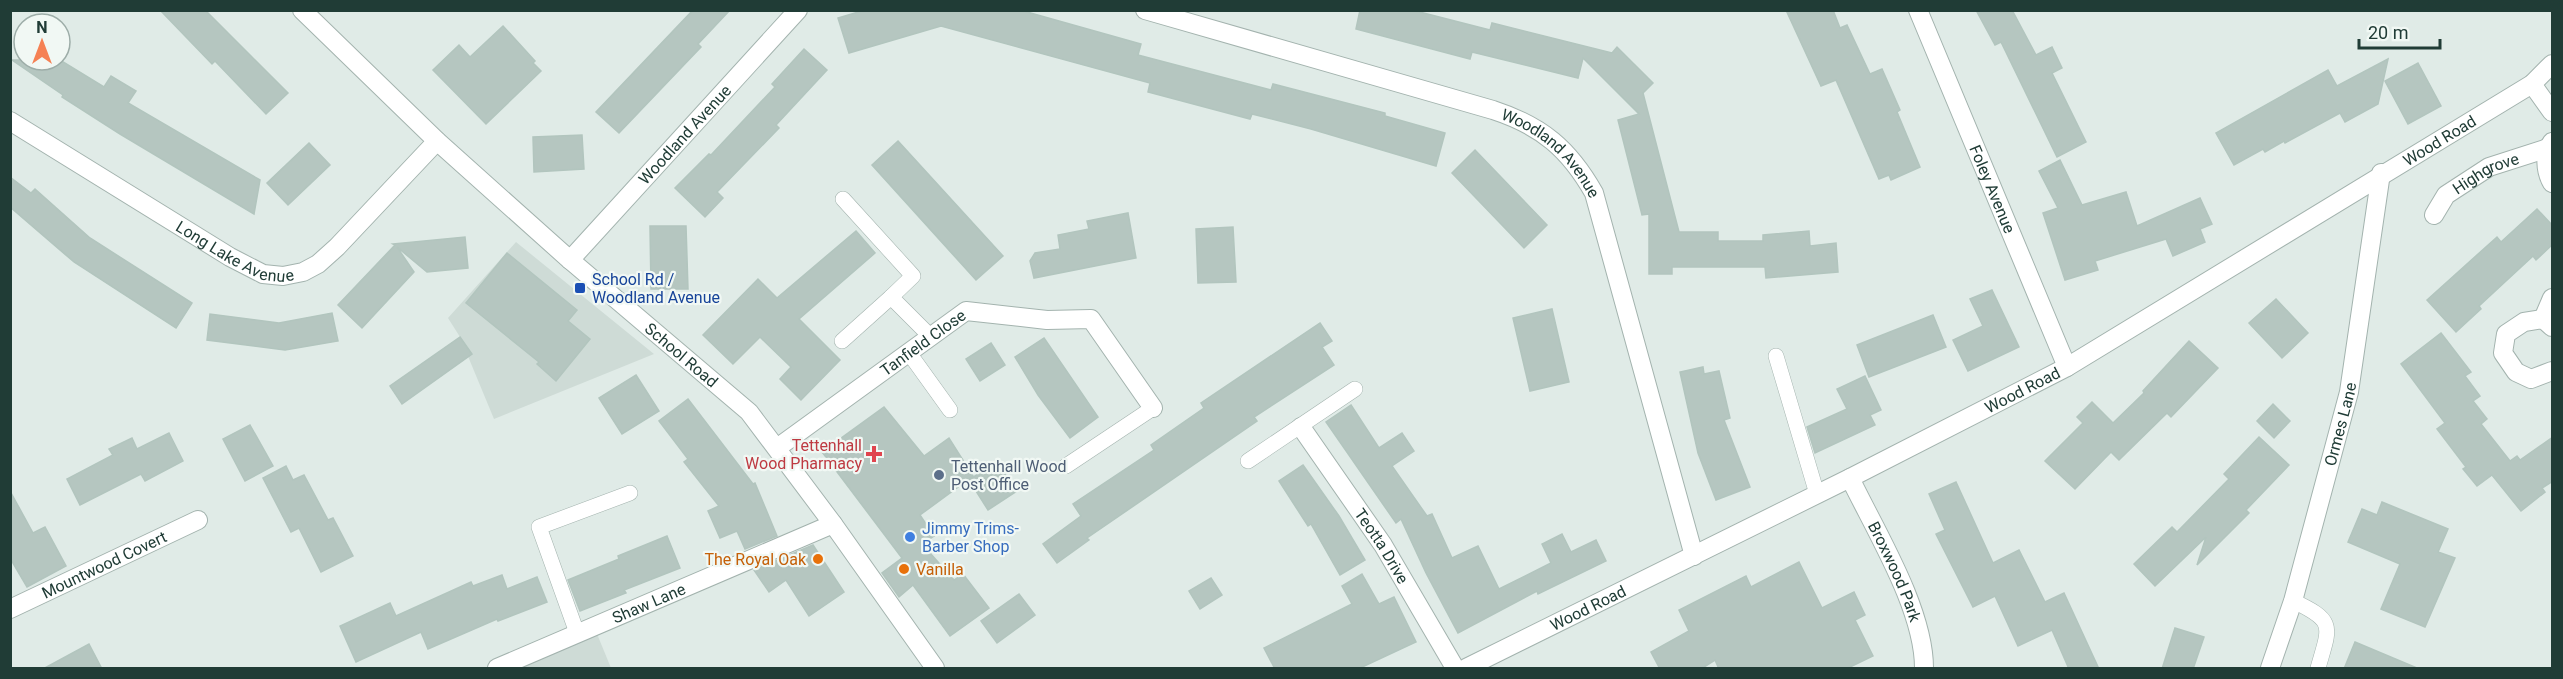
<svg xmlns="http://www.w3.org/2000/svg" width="2563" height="679" viewBox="0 0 2563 679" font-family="Roboto,sans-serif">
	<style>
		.built { fill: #cedbd6 }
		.building { fill: #b5c6c0; stroke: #b2c5be; stroke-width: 1.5 }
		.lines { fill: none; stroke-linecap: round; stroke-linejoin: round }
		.service-casing { stroke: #a3b3ae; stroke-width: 16 }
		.minor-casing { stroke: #a3b3ae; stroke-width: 20 }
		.tertiary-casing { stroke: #a3b3ae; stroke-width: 20 }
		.service { stroke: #fff; stroke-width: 15 }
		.minor { stroke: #fff; stroke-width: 18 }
		.tertiary { stroke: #fff; stroke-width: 18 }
		.transit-dot { fill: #1a4fb4; stroke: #f1f8f4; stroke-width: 2 }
		.health-dot { fill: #e0444e; stroke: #f1f8f4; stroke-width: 2 }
		.service-dot { fill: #5c6f8a; stroke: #f1f8f4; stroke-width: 2 }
		.shop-dot { fill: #3f7fe0; stroke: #f1f8f4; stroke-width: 2 }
		.food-dot { fill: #e8710a; stroke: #f1f8f4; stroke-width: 2 }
		.labels { text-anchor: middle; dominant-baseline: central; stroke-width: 4.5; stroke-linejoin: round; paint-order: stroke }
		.street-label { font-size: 16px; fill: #203c36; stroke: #f1f8f4 }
		.transit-label { font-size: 16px; fill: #164399; stroke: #f1f8f4; text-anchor: start }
		.health-label { font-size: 16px; fill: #be3a42; stroke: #f1f8f4; text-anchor: end }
		.service-label { font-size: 16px; fill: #4e5e75; stroke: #f1f8f4; text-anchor: start }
		.shop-label { font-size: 16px; fill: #366cbe; stroke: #f1f8f4; text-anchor: start }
		.food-label { font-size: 16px; fill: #c56008; stroke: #f1f8f4; text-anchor: end }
	</style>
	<rect width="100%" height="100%" fill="#e0ebe7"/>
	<g class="built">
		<polygon points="516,242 654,354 494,419 460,337 448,318"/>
		<polygon points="595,629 611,668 516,668"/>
	</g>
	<g class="building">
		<polygon points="160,10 205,10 288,93 266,114 215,61 212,64"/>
		<polygon points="693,10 730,10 698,44 701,47 619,133 596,112"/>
		<polygon points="865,10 1020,10 1141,44 1138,55 1271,90 1273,84 1385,113 1385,116 1445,133 1436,166 1311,129 1252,114 1250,119 1148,92 1150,83 941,26 849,53 838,18"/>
		<polygon points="1360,10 1412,10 1490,30 1492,23 1612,53 1617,47 1653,83 1643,93 1679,232 1718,232 1718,241 1763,241 1763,235 1809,231 1810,246 1836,243 1838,272 1766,278 1765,267 1672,267 1672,274 1649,274 1649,214 1642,215 1618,120 1639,114 1583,58 1578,78 1472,52 1470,59 1356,29"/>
		<polygon points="1786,10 1833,10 1840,28 1847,25 1870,74 1882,69 1900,110 1897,112 1920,167 1891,180 1889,175 1879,179 1836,80 1821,86"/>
		<polygon points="1976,10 2012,10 2036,55 2052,47 2062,68 2052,73 2086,142 2057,157 2001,42 1995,45"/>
		<polygon points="503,26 535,61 533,63 541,71 486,124 433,70 459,45 470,57"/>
		<polygon points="804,49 827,70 776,125 779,128 717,192 723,198 705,217 675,188 709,154 711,155 775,87 772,84"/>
		<polygon points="2388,59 2378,104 2345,122 2340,113 2285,143 2284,141 2265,152 2263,149 2234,165 2216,133 2328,70 2337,86"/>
		<polygon points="12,60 60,60 104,87 111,76 136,91 128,103 260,180 254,214 120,134 62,97 63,95"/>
		<polygon points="2418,63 2441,106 2408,124 2385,81"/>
		<polygon points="582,135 584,169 534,172 533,137"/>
		<polygon points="898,141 1003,256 976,280 872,165"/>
		<polygon points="309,143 330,165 288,205 267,183"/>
		<polygon points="1475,150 1547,225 1524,248 1452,173"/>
		<polygon points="2060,160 2082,205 2126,192 2137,226 2200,198 2212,224 2200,229 2205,242 2173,256 2166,239 2095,261 2098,270 2065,280 2043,213 2058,208 2039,171"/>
		<polygon points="10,177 31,193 35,189 90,238 192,303 176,328 74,262 10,207"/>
		<polygon points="2537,209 2553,226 2553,244 2536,260 2533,256 2479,306 2481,309 2456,332 2427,300 2497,237 2501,242"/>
		<polygon points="1128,213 1136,258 1034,278 1030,261 1035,253 1060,249 1058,235 1089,229 1087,221"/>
		<polygon points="650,226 686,226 688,289 651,289"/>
		<polygon points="1233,227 1236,282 1198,283 1196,229"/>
		<polygon points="856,231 875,253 799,319 840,360 801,400 780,379 791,367 760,337 733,364 703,335 758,279 777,298"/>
		<polygon points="465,237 468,268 427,272 397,247 414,272 362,328 338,305 395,245 393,244"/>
		<polygon points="507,253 577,310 568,321 590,339 556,381 537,364 539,362 466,303"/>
		<polygon points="1992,290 2019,347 1968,371 1953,340 1983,326 1970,299"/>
		<polygon points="2276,299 2308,333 2282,358 2249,323"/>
		<polygon points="1552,309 1569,382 1530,391 1513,318"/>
		<polygon points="332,313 338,341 285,350 207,340 210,314 279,323"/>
		<polygon points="1933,315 1946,347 1869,377 1857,345"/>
		<polygon points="1320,323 1332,341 1322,347 1334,365 1254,417 1257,421 1087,538 1089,540 1057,563 1043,544 1081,516 1073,504 1154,450 1151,445 1204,408 1201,403"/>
		<polygon points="2441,333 2471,372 2465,376 2480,396 2473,401 2487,419 2481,424 2510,461 2517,456 2520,460 2553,437 2553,481 2542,488 2545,492 2521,511 2492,475 2477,486 2463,469 2466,467 2437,429 2445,423 2401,364"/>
		<polygon points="460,337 472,354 402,404 390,386"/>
		<polygon points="1044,338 1098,417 1070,438 1038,395 1015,357"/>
		<polygon points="2189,341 2218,368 2171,417 2167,413 2119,460 2111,452 2075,489 2045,461 2083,423 2077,417 2092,402 2113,423 2144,393 2143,391"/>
		<polygon points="991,343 1005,365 980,381 966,359"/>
		<polygon points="1703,367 1704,374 1719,371 1730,418 1724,420 1750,487 1716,500 1698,453 1680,372"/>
		<polygon points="636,375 659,411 622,434 599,398"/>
		<polygon points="1865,376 1881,410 1870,415 1875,425 1815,453 1807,427 1847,409 1837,389"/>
		<polygon points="688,399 753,484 755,483 777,536 745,549 737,531 720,538 708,511 719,506 684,462 688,459 659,421"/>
		<polygon points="2273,404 2290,421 2274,438 2257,421"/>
		<polygon points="1351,405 1379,448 1402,433 1414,451 1392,466 1427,516 1432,514 1452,558 1478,546 1499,589 1551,563 1542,544 1562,534 1571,552 1596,540 1606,561 1538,594 1537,591 1458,633 1426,573 1401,519 1396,523 1326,422"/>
		<polygon points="884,407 924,456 949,438 973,476 920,515 934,536 922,544 954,580 963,574 989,608 950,636 913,585 899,597 882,573 902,558 822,452"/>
		<polygon points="250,425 273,466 245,481 223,439"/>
		<polygon points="169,433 183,461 145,481 141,474 80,505 67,479 113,455 109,449 132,438 137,449"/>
		<polygon points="2259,437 2289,465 2246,510 2249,513 2197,565 2206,537 2155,586 2134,564 2172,527 2177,532 2229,479 2224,474"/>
		<polygon points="996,462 1017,491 988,510 969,480"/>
		<polygon points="1303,465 1339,516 1365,560 1340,575 1311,524 1308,526 1279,481"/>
		<polygon points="286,466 293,480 304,475 328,520 333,518 353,556 321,572 299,528 291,532 263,478"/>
		<polygon points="1956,482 1993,563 2019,550 2045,602 2064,593 2099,669 2069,669 2052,630 2018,646 1995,596 1973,607 1936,534 1945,530 1929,494"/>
		<polygon points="10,491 33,533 45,527 66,566 27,587 10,558"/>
		<polygon points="2382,502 2448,529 2438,552 2455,558 2425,627 2381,609 2400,564 2348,542 2362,509 2377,515"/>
		<polygon points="667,536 680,568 624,590 626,593 580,611 568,580 619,559 618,556"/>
		<polygon points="813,545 844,592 809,616 786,580 769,592 754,570"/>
		<polygon points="1799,562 1822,608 1854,592 1865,615 1855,620 1873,656 1846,669 1719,669 1715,660 1701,669 1660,669 1651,652 1689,631 1679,610 1746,576 1751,587"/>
		<polygon points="1362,574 1379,604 1394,597 1416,642 1358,669 1275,669 1264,648 1352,604 1342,586"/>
		<polygon points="502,575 507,589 537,577 547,602 498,621 497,619 428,649 421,632 356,662 340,626 390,603 396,616 471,582 473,586"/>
		<polygon points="1211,578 1222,595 1200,609 1189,591"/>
		<polygon points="1019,594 1035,615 997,643 981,621"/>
		<polygon points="2175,628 2204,637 2193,669 2162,669"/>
		<polygon points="2355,642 2417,668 2417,669 2344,669"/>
		<polygon points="89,644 102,669 43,669"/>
	</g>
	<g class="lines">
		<defs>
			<g id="service">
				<polyline points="843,199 913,276 891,297 931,337"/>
				<polyline points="842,341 891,297"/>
				<polyline points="909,353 950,410"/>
				<polyline points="1776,356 1817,494"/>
				<polyline points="1248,461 1355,389"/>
				<polyline points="1066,466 1153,408"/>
				<path d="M2293,601C2336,621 2330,626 2318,668"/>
				<polyline points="577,633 539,527 630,493"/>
			</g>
			<g id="minor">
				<path id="s1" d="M302,10L437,141L570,260L749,412L833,524L935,668"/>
				<path id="s2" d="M1145,10L1493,110C1542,126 1569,149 1594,193L1694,556"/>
				<path id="s3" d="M1918,10L2067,367"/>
				<polyline points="2532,84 2552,112"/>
				<path id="s4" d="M10,121L230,257L263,274L283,276L303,272L318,264L337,247L437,141"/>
				<path d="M2552,142C2544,153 2545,171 2552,183"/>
				<path id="s5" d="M2434,215L2446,195L2489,167L2548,148"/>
				<path id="s6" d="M570,260L798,10"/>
				<polyline points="2543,319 2552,298"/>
				<polyline points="2552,327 2543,319 2524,322 2506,334 2503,353 2516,372 2531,379 2552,371"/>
				<path id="s7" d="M1301,427L1383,545L1455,668"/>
				<path id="s8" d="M777,448L966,311L1047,320L1091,319L1153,408"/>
				<path id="s9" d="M1850,478C1876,532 1924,609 1924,668"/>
				<path id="s10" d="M10,609L198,520"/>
				<path id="s11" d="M497,668L833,524"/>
				<path id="s12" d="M2270,668L2293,601L2349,392L2381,173"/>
			</g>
			<g id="tertiary">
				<path id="s13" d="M1466,668L1850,478L2067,367L2532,84L2552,64"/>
			</g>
		</defs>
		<use href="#service" class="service-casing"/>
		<use href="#minor" class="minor-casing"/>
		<use href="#tertiary" class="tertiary-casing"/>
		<use href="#service" class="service"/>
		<use href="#minor" class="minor"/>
		<use href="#tertiary" class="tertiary"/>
	</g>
	<rect class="transit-dot" x="574" y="282" width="12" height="12" rx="3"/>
	<path class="health-dot" d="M871 445h6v6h6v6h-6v6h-6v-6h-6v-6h6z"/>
	<circle class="service-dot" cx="939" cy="475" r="6"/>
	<circle class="shop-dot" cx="910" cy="537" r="6"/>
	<g class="food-dot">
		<circle cx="818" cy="559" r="6"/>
		<circle cx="904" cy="569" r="6"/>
	</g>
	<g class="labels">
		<g class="street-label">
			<text stroke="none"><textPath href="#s6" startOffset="170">Woodland Avenue</textPath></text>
			<text stroke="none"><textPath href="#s13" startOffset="1108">Wood Road</textPath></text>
			<text stroke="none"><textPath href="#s2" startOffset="436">Woodland Avenue</textPath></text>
			<text stroke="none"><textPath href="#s5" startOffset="69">Highgrove</textPath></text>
			<text stroke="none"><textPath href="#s3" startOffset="194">Foley Avenue</textPath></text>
			<text stroke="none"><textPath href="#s4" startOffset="262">Long Lake Avenue</textPath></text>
			<text stroke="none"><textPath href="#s8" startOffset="180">Tanfield Close</textPath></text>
			<text stroke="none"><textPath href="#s1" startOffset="513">School Road</textPath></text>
			<text stroke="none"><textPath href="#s13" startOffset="622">Wood Road</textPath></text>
			<text stroke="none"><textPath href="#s12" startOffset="254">Ormes Lane</textPath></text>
			<text stroke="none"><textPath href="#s7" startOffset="144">Teotta Drive</textPath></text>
			<text stroke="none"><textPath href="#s10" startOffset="104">Mountwood Covert</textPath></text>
			<text stroke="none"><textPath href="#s9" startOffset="104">Broxwood Park</textPath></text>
			<text stroke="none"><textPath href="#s11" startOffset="165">Shaw Lane</textPath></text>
			<text stroke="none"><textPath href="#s13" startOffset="136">Wood Road</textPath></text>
		</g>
		<g class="transit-label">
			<text x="592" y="279">School Rd /<tspan x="592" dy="18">Woodland Avenue</tspan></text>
		</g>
		<g class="health-label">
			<text x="862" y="445">Tettenhall<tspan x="862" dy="18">Wood Pharmacy</tspan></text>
		</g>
		<g class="service-label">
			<text x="951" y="466">Tettenhall Wood<tspan x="951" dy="18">Post Office</tspan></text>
		</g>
		<g class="shop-label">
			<text x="922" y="528">Jimmy Trims-<tspan x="922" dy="18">Barber Shop</tspan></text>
		</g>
		<g class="food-label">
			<text x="806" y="559">The Royal Oak</text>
			<text x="916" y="569" text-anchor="start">Vanilla</text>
		</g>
	</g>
	<rect width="2563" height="679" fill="none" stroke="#203c36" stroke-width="24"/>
	<g transform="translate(42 42)"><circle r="28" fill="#f1f8f4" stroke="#9dada8" stroke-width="1.5"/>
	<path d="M0-4.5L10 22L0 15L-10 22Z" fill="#f58154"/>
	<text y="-9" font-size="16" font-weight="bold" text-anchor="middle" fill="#203c36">N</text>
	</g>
	<path d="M2359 39v9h81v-9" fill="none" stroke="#203c36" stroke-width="3"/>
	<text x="2368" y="39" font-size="18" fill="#203c36" stroke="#f1f8f4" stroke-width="4.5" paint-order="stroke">20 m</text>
</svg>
